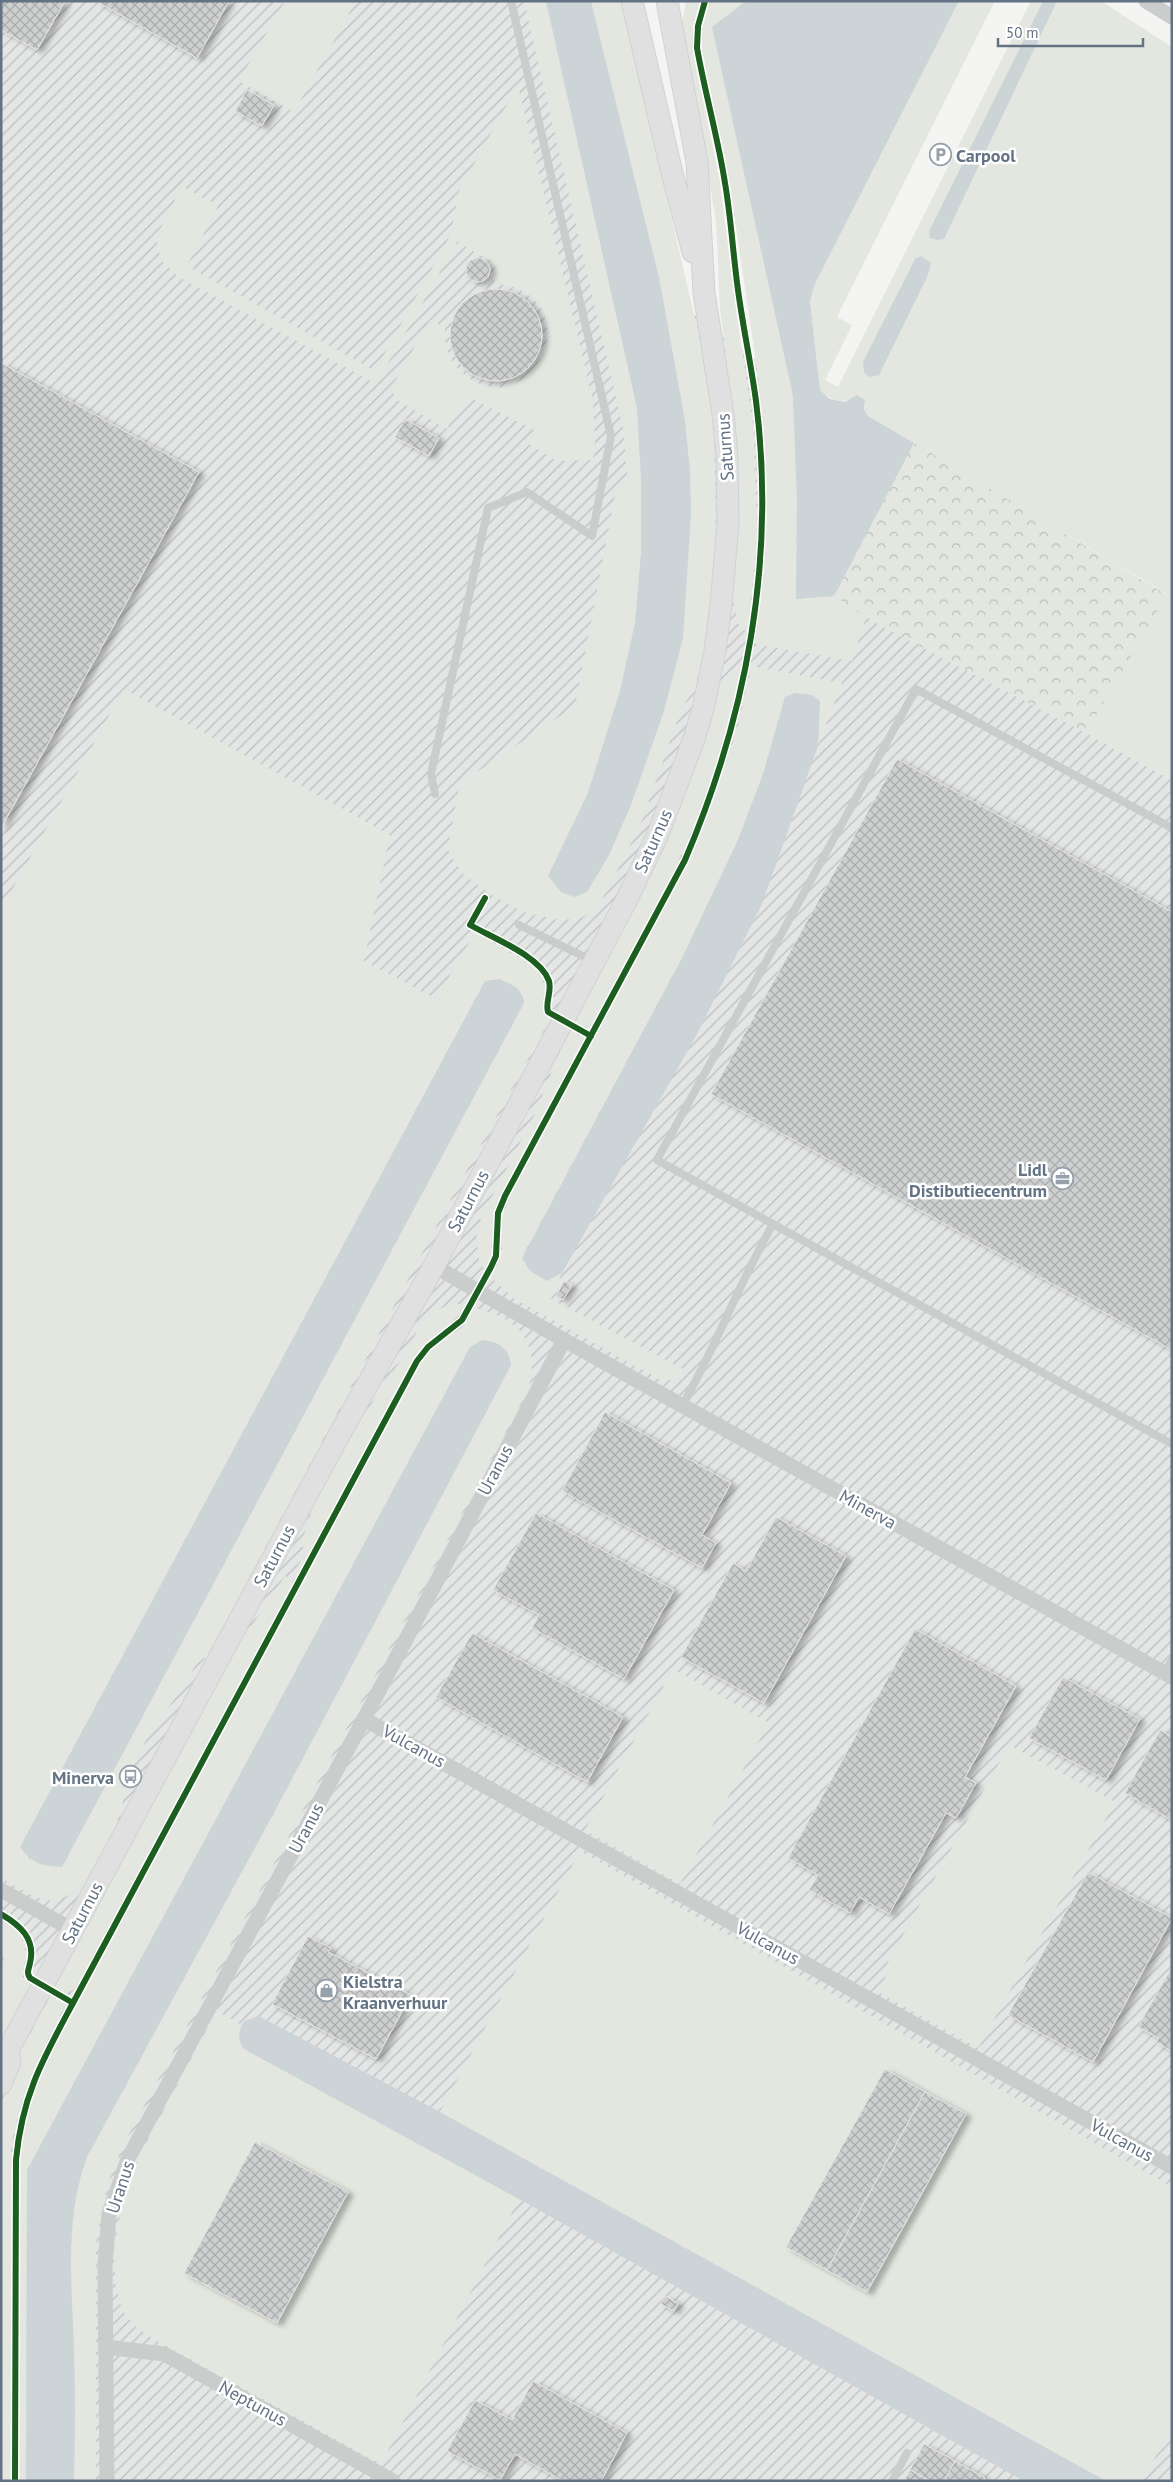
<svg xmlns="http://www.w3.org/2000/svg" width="1173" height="2482" viewBox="0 0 1173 2482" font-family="'PT Sans',sans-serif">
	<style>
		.industrial { fill: url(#industrial-furrows) }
		.grass { fill: #e3e7e0; fill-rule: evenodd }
		.forest { fill: url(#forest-crowns) }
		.water { fill: #ccd4d7 }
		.building { fill: url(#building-cross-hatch); stroke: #e4e4e2; filter: url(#shadow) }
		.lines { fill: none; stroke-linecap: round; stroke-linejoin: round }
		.secondary-casing { stroke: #d0d2d2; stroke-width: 23 }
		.lane { stroke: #cbcdcd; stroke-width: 8 }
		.street { stroke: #cbcdcd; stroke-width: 15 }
		.secondary { stroke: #e0e0e0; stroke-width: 21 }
		.cycleway-casing { stroke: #fff; stroke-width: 9 }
		.cycleway { stroke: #1b5e20; stroke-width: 6 }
		.labels { text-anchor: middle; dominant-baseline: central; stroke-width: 5; stroke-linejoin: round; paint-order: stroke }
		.poi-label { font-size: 18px; font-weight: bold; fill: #637384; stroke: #fff; text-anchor: start }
		.street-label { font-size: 18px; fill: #637384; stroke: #fff }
	</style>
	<defs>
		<pattern id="industrial-furrows" width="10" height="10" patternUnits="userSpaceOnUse" patternTransform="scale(1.25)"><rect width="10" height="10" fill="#e4e6e5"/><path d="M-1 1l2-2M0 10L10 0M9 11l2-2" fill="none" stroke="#bcbfbf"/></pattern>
		<pattern id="forest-crowns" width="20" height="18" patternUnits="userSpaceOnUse" patternTransform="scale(1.25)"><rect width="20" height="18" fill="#e3e7e0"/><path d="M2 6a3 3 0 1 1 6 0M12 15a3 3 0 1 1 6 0" fill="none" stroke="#bcc0bb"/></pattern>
		<pattern id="building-cross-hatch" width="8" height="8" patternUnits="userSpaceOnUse" patternTransform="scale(1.25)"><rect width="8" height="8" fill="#cecfcf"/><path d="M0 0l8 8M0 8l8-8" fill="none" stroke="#abacae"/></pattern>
		<filter id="shadow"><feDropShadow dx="5.5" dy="3" stdDeviation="2.5" flood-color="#0004"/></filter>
	</defs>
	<rect width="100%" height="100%" fill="#f4f4f2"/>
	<polygon class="industrial" points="1,1 562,1 623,263 819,405 914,443 1167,595 1086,733 1172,780 1172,2481 1,2481"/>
	<g class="grass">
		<polygon points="285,1 356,1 294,112 239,81"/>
		<polygon points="524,1 546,1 637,408 641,478 641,554 635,623 620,691 588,793 548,876 574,897 685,421 659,277 591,1 621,1 698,332 714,424 716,547 710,616 700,672 676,724 643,818 626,854 598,907 581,918 559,920 523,912 490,894 463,874 449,853 449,842 458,792 465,780 575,706 617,485 628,483 623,428"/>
		<polygon points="686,1 700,1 693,27 693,52 720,182 738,324 753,425 757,530 748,634 738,623 733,600 738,504 734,418 720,310 716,221 682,22"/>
		<polygon points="710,1 746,1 713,27 793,396 797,501 796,599 834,596 866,617 852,661 755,644 765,548 766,499 763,435 758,376 729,179 702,50 702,28"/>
		<path d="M959,1H995L837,317L852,325L825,380L838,387L1031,1H1043L929,231L1057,1H1101L1172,47V780L1086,733L1167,594L868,416L864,409L865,400C844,399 837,406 820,390L810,301L815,284Z"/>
		<path d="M518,85L593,401L595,443L593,460L557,461L527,443L534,430L469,397L462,408L459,407L447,429L399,401C393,395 392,391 394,383L430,320L445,328C444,349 450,365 468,377C532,424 596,296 494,283C498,262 493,261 476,253C470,250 464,245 458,241L376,384L177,276L161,260L156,237L182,186L218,206L187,266L375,371L451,234L459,191Z"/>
		<path d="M751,666L842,683L818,746L820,701C809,692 798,692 785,697L763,774L738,840L682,958L522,1257L547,1281L562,1273L551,1299L685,1370L678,1381L659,1379L515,1299L495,1281L493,1276L502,1254V1220L509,1198L689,861L729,755L739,723Z"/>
		<polygon points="742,669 721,753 693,828 670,879 592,1025 584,1027 573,1021 664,848 693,775 719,690 727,678"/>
		<path d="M124,689L390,835L364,961L436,999L475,932L536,968L545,987L543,1011L550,1019L447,1206L206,1659L200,1657L184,1685L146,1740L124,1782L129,1784C123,1798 120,1814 115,1828C106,1853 78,1906 46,1900C30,1897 15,1885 1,1878V910ZM485,981L523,994L524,1003L62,1867L30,1860L20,1847Z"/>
		<polygon points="569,1029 579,1036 583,1042 499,1198 493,1219 491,1258 484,1270 479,1259 476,1239 481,1218 534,1116"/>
		<path d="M451,1304H466C452,1325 430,1335 416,1355L297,1576L293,1574L307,1549L301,1546L314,1503L363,1416L396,1368L421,1325L434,1311Z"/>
		<path d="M477,1309C483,1309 489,1313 496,1315C529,1328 538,1356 528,1390L122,2147L107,2186L96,2243V2481H74C75,2439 76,2396 74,2354C72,2289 64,2219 87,2157L276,1809L511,1365L510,1355L27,2170L26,2481H20L19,2162C24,2116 39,2078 59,2037L417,1369L429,1353L443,1340L464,1326L472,1312Z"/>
		<polygon points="285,1576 294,1581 75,1989 66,1993 55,1987 236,1649"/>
		<polygon points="673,1669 769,1723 680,1884 585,1830"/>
		<polygon points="1009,1745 1115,1802 978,2048 878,1992 887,1974 883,1971"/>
		<polygon points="580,1851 1172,2187 1172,2429 1141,2481 1106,2481 440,2112"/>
		<path d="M1,1919C27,1934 29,1949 22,1976L31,1985L1,2040V1971L5,1964L1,1950Z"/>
		<path d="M51,1995L62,2001L63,2010C40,2054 20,2096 11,2146V2481H1V2105L16,2061Z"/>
		<polygon points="217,2011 242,2025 240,2030 244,2049 519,2199 381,2464 152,2338 136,2327 122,2310 115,2283 114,2247 122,2203 138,2159"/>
	</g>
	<polygon class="forest" points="914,443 1167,595 1086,733 879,625 834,596"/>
	<g class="water">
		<polygon points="546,1 591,1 659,277 685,421 690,471 691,514 683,638 664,711 631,805 609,855 587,892 574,897 561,892 548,876 588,793 620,691 635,623 641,554 641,478 637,408"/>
		<polygon points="746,1 959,1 815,284 810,301 820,390 830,399 845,402 857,395 865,400 864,409 868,416 914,443 834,596 796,599 797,501 793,396 712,27"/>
		<polygon points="1043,1 1057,1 944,239 937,240 930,238 929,231"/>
		<polygon points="921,256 931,263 928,275 879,375 869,377 864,372 863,362 915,259"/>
		<polygon points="795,693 812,695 820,701 818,746 762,904 696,1036 562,1273 547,1281 530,1271 522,1258 682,958 738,840 763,774 785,697"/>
		<path d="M499,979C512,985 522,987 524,1003L62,1867C41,1866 33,1864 20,1847L485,981Z"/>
		<path d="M482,1340C499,1342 509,1348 511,1365L276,1809L87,2157C64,2218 72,2287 74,2350C75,2394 75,2437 74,2481H26L27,2170L470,1347Z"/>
		<path d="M259,2016L440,2112L1106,2481H1024L519,2199L244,2049C237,2039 238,2032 244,2021Z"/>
	</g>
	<g class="building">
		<polygon points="1,1 65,1 37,50 1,30"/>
		<polygon points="96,1 229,1 197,58"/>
		<polygon points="247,90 274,105 262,126 235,111"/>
		<circle cx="478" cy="270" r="12"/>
		<circle cx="496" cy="335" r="46"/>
		<polygon points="3,364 199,472 1,828 1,367"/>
		<polygon points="405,419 439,438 429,456 395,437"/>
		<polygon points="897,759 1172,912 1172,1350 711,1094"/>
		<polygon points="564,1281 572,1285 563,1300 556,1296"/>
		<polygon points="605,1412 731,1483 702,1535 716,1543 702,1568 562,1491"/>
		<polygon points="536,1513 674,1590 624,1679 532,1628 539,1615 493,1590"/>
		<polygon points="776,1517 846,1556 764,1703 681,1657 733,1563 746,1571"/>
		<polygon points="915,1629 1016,1686 965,1777 976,1783 956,1818 946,1813 889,1914 859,1897 850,1913 809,1890 818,1875 788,1858"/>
		<polygon points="472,1633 623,1717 587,1782 436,1697"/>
		<polygon points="1063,1677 1140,1719 1106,1780 1029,1738"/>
		<polygon points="1160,1730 1172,1737 1172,1820 1125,1793"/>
		<polygon points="1088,1872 1172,1918 1093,2062 1008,2015"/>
		<polygon points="308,1936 331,1948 328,1952 411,1995 376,2059 272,2004"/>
		<polygon points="1172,1967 1172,2051 1156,2042 1159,2038 1138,2027"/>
		<polygon points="885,2069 925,2092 827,2270 786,2247"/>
		<polygon points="925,2092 966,2114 867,2292 827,2270"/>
		<polygon points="255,2142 348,2192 277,2323 184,2273"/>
		<polygon points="665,2296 678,2303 674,2311 661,2304"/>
		<polygon points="533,2381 627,2433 601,2481 563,2481 515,2454 500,2480 447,2451 475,2400 512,2420"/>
		<polygon points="924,2444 955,2461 944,2481 930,2481 910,2470"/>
		<polygon points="955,2461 985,2478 984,2481 944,2481"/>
		<polygon points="910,2470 930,2481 904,2481"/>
	</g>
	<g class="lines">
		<defs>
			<g id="secondary">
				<polyline points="632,1 671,169 693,252"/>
				<polyline points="1,2055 8,2050 338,1437 434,1266 626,901 658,834 694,739 703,709 715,651 721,604 728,524 727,455 723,414 704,293 697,162 667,1"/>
				<polyline points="1,2084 10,2062 8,2050"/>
			</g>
		</defs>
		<use href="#secondary" class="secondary-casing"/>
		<g class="lane">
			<polyline points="435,794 431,774 488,508 527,492 592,536 611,436 511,1"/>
			<polyline points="1172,828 916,689 657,1160 1172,1444"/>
			<polyline points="519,925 593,961"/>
			<path d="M682,1406C716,1347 739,1283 773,1224"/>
			<polyline points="1164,1673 1172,1660"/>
			<polyline points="892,2481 907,2453"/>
		</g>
		<g class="street">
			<polyline points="1146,1 1172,17"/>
			<polyline points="564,1340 1172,1677"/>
			<polyline points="364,1719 1172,2167"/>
			<polyline points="1,1890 73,1930"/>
			<polyline points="106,2347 164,2354 393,2481"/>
			<polyline points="107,2481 105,2266 109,2214 128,2159 364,1719 564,1340 434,1266"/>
		</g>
		<use href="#secondary" class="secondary"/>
		<defs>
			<g id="cycleway">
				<path d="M485,898L470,925C493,938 540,956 549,981C552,992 545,1002 548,1012L591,1036"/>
				<path d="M1,1914C20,1925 36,1939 30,1963C29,1969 26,1972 30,1978L73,2003"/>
				<path d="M15,2481L16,2160C22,2095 43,2059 73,2003L417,1361L428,1347L462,1320L491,1267L496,1256L498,1213L505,1196L685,860C747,715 776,558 756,401C751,364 743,327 738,290C733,254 731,218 725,183C718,138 705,93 697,48L698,26L705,1"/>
			</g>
		</defs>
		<use href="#cycleway" class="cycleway-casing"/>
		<use href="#cycleway" class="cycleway"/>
	</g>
	<defs>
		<symbol id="parking-ring" viewBox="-11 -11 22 22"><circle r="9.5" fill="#fff" stroke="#96a0aa" stroke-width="1.5"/><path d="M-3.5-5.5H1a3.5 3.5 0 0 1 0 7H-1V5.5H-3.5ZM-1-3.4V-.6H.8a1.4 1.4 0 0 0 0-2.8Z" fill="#96a0aa"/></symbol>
		<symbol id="office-ring" viewBox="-11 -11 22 22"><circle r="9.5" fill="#fff" stroke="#96a0aa" stroke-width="1.5"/><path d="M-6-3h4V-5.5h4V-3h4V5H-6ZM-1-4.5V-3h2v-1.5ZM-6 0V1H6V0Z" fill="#96a0aa"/></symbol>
		<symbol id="bus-ring" viewBox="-11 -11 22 22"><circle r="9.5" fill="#fff" stroke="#96a0aa" stroke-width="1.5"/><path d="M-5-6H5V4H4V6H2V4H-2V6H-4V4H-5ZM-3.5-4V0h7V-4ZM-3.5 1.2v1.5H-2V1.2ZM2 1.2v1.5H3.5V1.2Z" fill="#96a0aa"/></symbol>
		<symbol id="shop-ring" viewBox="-11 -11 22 22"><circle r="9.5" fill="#fff" stroke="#96a0aa" stroke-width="1.5"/><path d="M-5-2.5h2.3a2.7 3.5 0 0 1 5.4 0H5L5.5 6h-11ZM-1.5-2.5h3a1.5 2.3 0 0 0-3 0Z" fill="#96a0aa"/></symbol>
	</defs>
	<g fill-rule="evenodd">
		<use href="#parking-ring" x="928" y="142" width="25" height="25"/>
		<use href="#office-ring" x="1050" y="1166" width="25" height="25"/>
		<use href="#bus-ring" x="118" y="1764" width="25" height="25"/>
		<use href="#shop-ring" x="314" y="1978" width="25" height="25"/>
	</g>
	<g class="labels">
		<g class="poi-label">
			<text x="956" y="155">Carpool</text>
			<text x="1047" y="1169" text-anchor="end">Lidl<tspan x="1047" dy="21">Distibutiecentrum</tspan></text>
			<text x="114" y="1777" text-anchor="end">Minerva</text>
			<text x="343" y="1981">Kielstra<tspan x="343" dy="21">Kraanverhuur</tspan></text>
		</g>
		<g class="street-label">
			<text transform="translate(725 447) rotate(-94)">Saturnus</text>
			<text transform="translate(653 841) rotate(-66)">Saturnus</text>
			<text transform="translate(468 1201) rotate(-62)">Saturnus</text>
			<text transform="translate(495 1470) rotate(-62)">Uranus</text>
			<text transform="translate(868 1509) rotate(29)">Minerva</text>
			<text transform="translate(274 1556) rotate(-62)">Saturnus</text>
			<text transform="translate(414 1746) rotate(29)">Vulcanus</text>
			<text transform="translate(306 1828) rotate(-62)">Uranus</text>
			<text transform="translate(82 1913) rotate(-62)">Saturnus</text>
			<text transform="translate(768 1943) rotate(29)">Vulcanus</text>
			<text transform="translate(1122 2140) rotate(29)">Vulcanus</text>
			<text transform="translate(120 2187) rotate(-72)">Uranus</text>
			<text transform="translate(253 2403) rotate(29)">Neptunus</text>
		</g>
	</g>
	<rect width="1173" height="2482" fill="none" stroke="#637384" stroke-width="5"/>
	<path d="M998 38v8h145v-8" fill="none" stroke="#637384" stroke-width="2.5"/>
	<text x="1006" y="38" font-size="15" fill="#637384" stroke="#ffffff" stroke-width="4" paint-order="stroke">50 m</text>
</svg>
